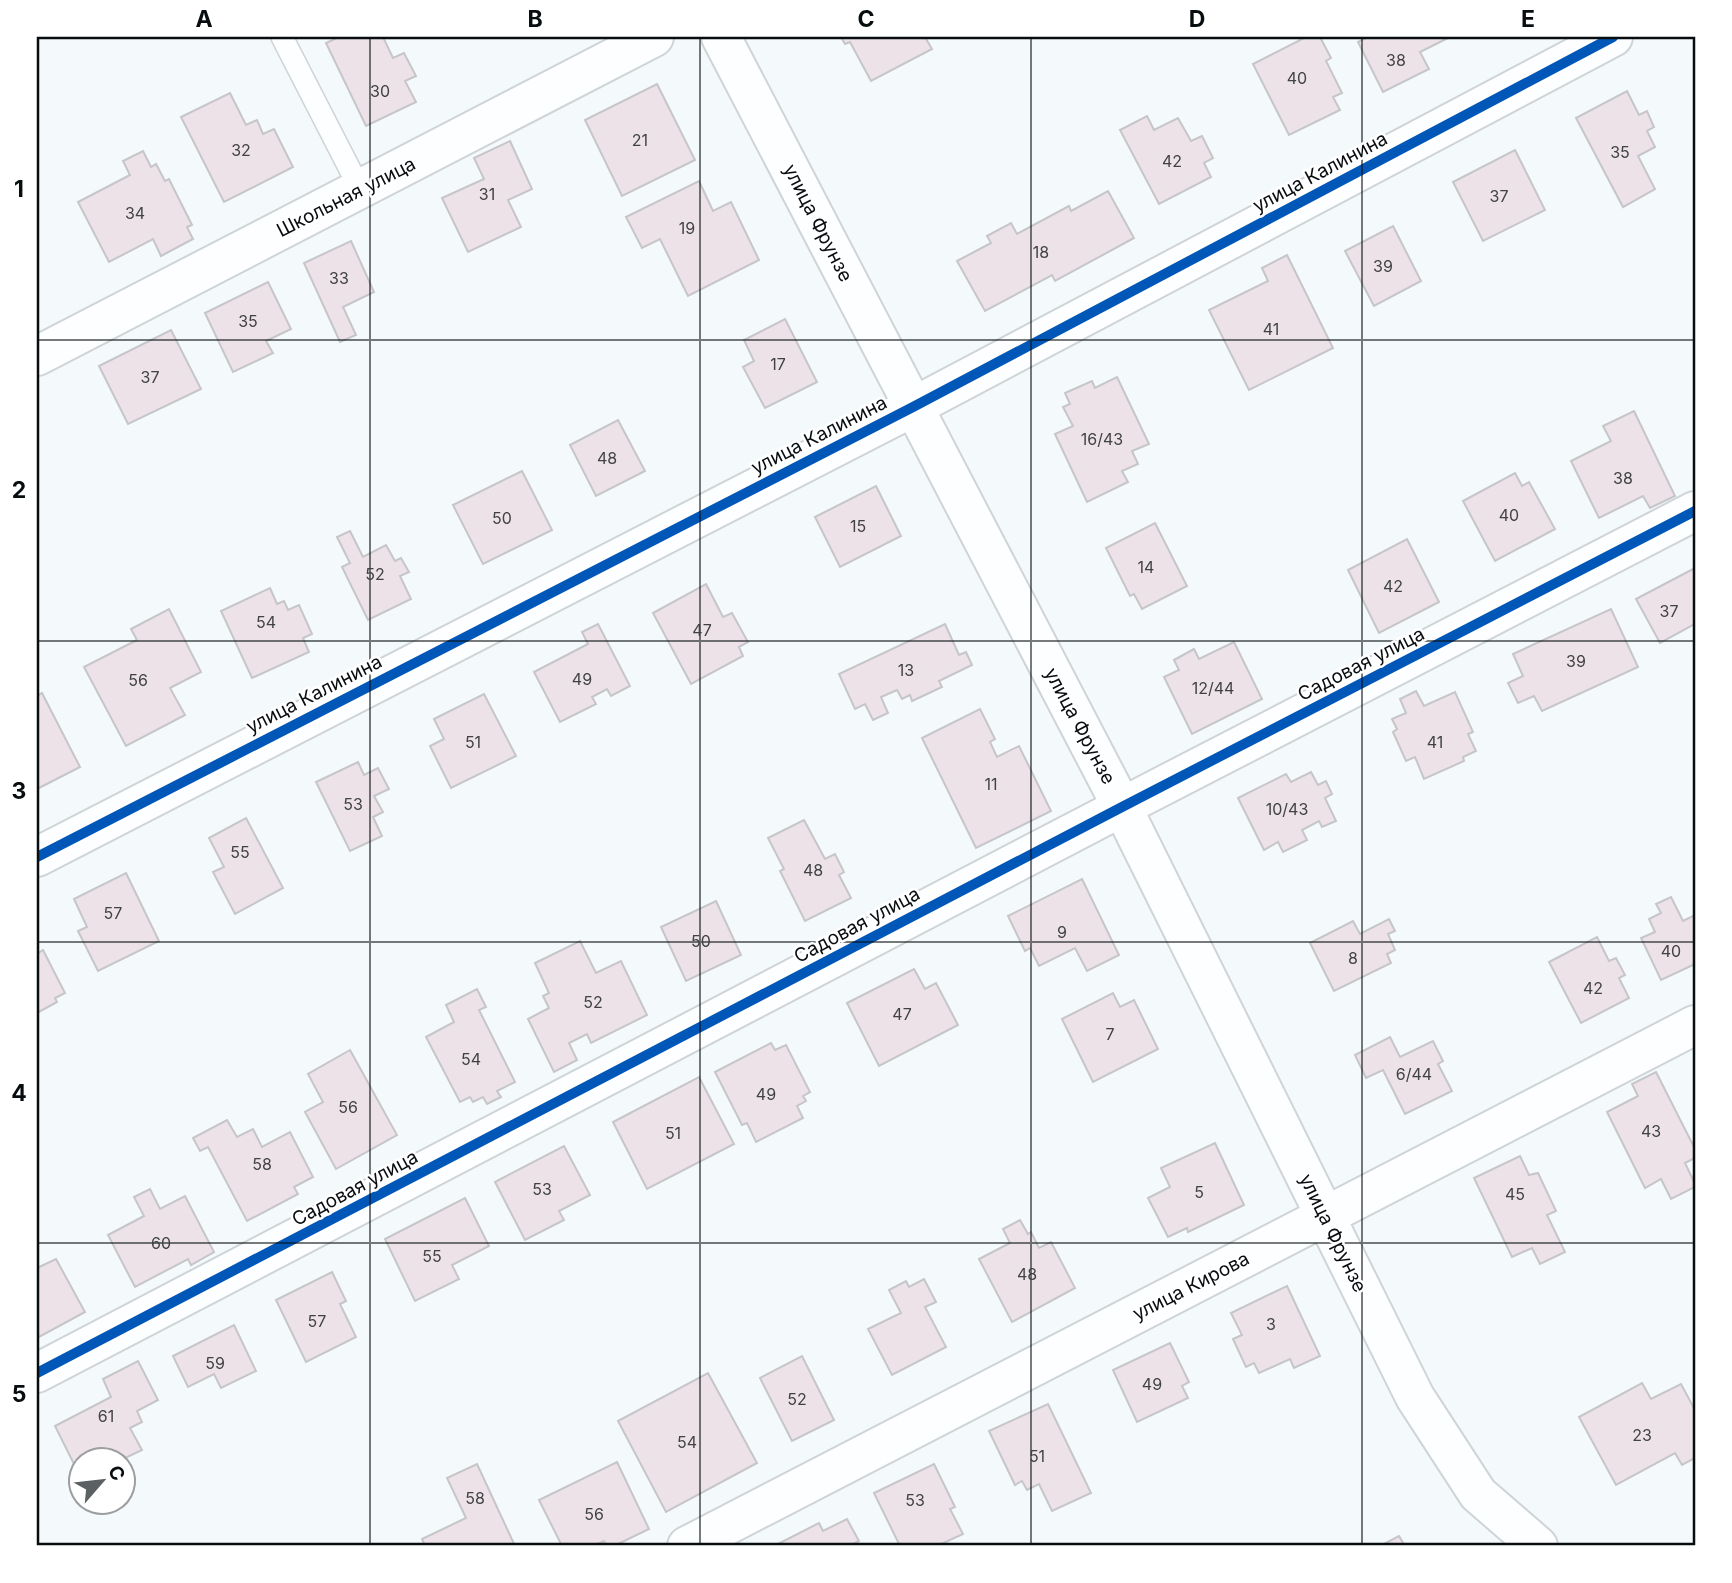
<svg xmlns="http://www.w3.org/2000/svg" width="1732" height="1583" viewBox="0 0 1732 1583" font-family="Inter,sans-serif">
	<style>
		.building { fill: #ece2e7; stroke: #c6c6c8; stroke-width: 2 }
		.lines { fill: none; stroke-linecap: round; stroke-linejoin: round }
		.service-casing { stroke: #cfd4d7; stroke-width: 24 }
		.minor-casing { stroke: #cfd4d7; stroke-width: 42 }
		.tertiary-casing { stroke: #cfd4d7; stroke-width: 42 }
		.service { stroke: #fdfeff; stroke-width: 21 }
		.minor { stroke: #fdfeff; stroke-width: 38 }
		.tertiary { stroke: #fdfeff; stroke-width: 38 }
		.cycleway-casing { stroke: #fff; stroke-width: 15 }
		.cycleway { stroke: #0057b8; stroke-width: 10 }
		.grid { fill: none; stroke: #080d0f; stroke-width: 2; stroke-opacity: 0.55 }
		.labels { text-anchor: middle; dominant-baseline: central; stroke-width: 5; stroke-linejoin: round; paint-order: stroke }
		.number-label { font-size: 16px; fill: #414245 }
		.street-label { font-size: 19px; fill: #080d0f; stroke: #fff }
		.neatline { fill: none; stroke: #080d0f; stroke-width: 2.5 }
		.grid-label { font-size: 23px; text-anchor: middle; font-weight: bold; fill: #080d0f }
	</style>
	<rect width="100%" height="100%" fill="#f4f9fc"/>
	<g class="building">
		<polygon points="339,37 383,37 393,58 404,53 416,76 405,81 416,102 366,126 326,43"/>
		<polygon points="841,37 925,37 932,49 871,81 850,42 845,44"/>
		<polygon points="1306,37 1320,37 1331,58 1326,61 1342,93 1333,97 1340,110 1289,135 1253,64"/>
		<polygon points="1368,37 1450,37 1420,52 1429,69 1383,92 1358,42"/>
		<polygon points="657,84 695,160 622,196 585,120"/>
		<polygon points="1627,91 1639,115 1647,111 1654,127 1647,131 1655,147 1638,156 1655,189 1623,207 1576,118"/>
		<polygon points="230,93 246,125 257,120 263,134 274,129 293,167 224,202 181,117"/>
		<polygon points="1147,116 1154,130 1178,118 1191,141 1202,136 1213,158 1204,163 1211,177 1159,204 1120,130"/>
		<polygon points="510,141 532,189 508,200 521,227 468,252 442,198 484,179 474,158"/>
		<polygon points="1515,150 1545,210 1483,241 1453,182"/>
		<polygon points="143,151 151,167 156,164 165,181 169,179 192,225 187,227 193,239 161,256 153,239 109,262 78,202 130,175 123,161"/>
		<polygon points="699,181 713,211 731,202 759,260 688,296 660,239 642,248 626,217"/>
		<polygon points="1108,191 1134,238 1055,281 1052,275 985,311 957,261 991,243 987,236 1011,223 1017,234 1069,206 1071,211"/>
		<polygon points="1393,226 1421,281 1374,306 1345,251"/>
		<polygon points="351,241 374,292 343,307 356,335 340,342 304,263"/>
		<polygon points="1287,255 1333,348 1249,390 1209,310 1268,281 1262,268"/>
		<polygon points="268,282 291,329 266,341 273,353 233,372 205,313"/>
		<polygon points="785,319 817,382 765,408 743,367 754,361 744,340"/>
		<polygon points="171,330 201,389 128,424 99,366"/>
		<polygon points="1117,377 1149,444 1132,451 1138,464 1122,471 1128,482 1087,502 1055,434 1073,426 1063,407 1070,404 1065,393 1092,381 1095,388"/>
		<polygon points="1634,411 1675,496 1650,508 1643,496 1599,518 1571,461 1611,441 1603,426"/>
		<polygon points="618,420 645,471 596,496 570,445"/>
		<polygon points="522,471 552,530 483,564 453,505"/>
		<polygon points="1515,473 1522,486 1529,482 1555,529 1495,561 1463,501"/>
		<polygon points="876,486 901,536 840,567 815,517"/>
		<polygon points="1155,523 1187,586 1142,609 1134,594 1130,596 1106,548"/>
		<polygon points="350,531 363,557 386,545 395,561 401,558 409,572 400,576 411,599 368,620 342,567 350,563 337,537"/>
		<polygon points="1407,539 1439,602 1379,633 1348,570"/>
		<polygon points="1695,568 1695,624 1660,643 1636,599"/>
		<polygon points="706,584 723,617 732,613 748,642 739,647 743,656 691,684 653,613"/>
		<polygon points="270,588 277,604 284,601 288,610 299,605 312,634 303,638 309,652 252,678 221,611"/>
		<polygon points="169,609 201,672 170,688 185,715 126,746 84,667 137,640 131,629"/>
		<polygon points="1611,609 1638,667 1542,711 1534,696 1518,703 1508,683 1523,676 1513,654"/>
		<polygon points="598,624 630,686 611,696 607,689 592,697 596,704 560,722 534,672 588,644 582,632"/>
		<polygon points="945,624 959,655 966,652 972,665 939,681 942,687 912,701 910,695 902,699 897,690 881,697 888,713 873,720 865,704 855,709 839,674"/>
		<polygon points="1234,642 1262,699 1192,734 1164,677 1179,670 1174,660 1194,649 1199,659"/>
		<polygon points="1416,691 1424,706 1455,692 1473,732 1468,734 1476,751 1463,757 1464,761 1424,779 1415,757 1406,761 1393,732 1397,729 1392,719 1406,713 1400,699"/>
		<polygon points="42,693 80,767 37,789 37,696"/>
		<polygon points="484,694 516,756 451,788 430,746 444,739 434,719"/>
		<polygon points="980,709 995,739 990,742 997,757 1019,746 1051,811 976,848 922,738"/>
		<polygon points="358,762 364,775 378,768 389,789 374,796 383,812 373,817 382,836 350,851 316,782"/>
		<polygon points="1311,772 1318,785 1326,781 1332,794 1325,798 1336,821 1322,827 1319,821 1302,830 1307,840 1283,852 1278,842 1264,850 1238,798 1286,774 1291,782"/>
		<polygon points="246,818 283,888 235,914 213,872 224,867 209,838"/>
		<polygon points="804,820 825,859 835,854 844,872 839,875 851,898 805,921 780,871 784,869 768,838"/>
		<polygon points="126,873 159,941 98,971 78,931 87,927 74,899"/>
		<polygon points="1082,879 1119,955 1087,971 1075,948 1039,966 1030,948 1025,951 1008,916"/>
		<polygon points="1671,897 1683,921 1695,915 1695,964 1661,980 1641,938 1655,932 1649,919 1661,913 1656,904"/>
		<polygon points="716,901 741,955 686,981 661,927"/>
		<polygon points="1389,919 1395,931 1388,934 1395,950 1387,954 1391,963 1334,991 1310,943 1353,921 1360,934"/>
		<polygon points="1597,937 1609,961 1616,958 1625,975 1619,978 1629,998 1581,1023 1549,962"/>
		<polygon points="580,941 596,973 621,961 647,1015 591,1043 587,1034 569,1043 577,1060 554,1072 528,1019 549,1008 543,996 549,993 535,963"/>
		<polygon points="43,950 65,993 55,998 57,1002 37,1013 37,954"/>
		<polygon points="914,969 925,989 936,983 958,1025 879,1066 847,1003"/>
		<polygon points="477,989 486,1007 479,1010 515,1082 497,1091 501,1097 487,1104 483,1097 473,1102 470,1097 460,1102 426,1037 454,1022 446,1005"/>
		<polygon points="1113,993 1120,1007 1134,1000 1158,1049 1093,1082 1062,1019"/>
		<polygon points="1390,1037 1400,1057 1433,1041 1443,1061 1438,1064 1452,1091 1405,1114 1383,1070 1366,1078 1355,1055"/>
		<polygon points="771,1043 775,1050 786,1045 810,1092 803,1096 806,1101 797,1106 803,1118 756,1142 747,1123 742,1125 715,1072"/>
		<polygon points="350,1050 397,1135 336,1169 305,1112 323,1102 308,1074"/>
		<polygon points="1656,1072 1695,1149 1695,1158 1685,1163 1695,1184 1695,1187 1671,1199 1661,1179 1645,1188 1607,1112 1638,1096 1632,1084"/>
		<polygon points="699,1077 734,1144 647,1189 613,1122"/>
		<polygon points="227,1120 237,1137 253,1129 262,1147 290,1132 313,1177 294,1187 298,1194 247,1221 208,1147 200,1151 193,1138"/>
		<polygon points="1215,1143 1244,1205 1188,1232 1187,1228 1168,1237 1148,1198 1170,1187 1161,1168"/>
		<polygon points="564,1146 590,1195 559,1211 564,1220 525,1240 495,1182"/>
		<polygon points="1520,1156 1529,1175 1538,1173 1556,1211 1547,1215 1565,1252 1540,1264 1532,1248 1512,1257 1474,1178"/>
		<polygon points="150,1189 160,1209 185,1196 214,1252 191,1265 188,1259 135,1287 108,1235 144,1216 134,1197"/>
		<polygon points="465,1198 489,1246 452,1265 459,1279 415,1301 385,1239"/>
		<polygon points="1020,1220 1028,1234 1031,1232 1039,1248 1051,1242 1075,1288 1012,1322 979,1259 1010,1243 1003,1229"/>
		<polygon points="56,1259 85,1312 37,1338 37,1268"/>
		<polygon points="332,1272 346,1301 340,1304 356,1337 306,1362 276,1300"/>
		<polygon points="924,1279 936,1302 925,1307 946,1347 892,1375 868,1329 901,1313 889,1290 906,1281 909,1287"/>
		<polygon points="1287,1286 1320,1356 1294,1368 1290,1359 1259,1373 1254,1363 1246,1367 1233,1339 1242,1335 1231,1313"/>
		<polygon points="234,1325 256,1371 221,1388 214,1374 188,1387 173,1356"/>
		<polygon points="1170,1343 1189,1382 1182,1386 1188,1398 1137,1422 1113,1370"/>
		<polygon points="802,1356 834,1420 792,1441 760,1378"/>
		<polygon points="138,1361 158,1400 137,1411 142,1422 130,1428 142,1450 121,1460 80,1460 80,1476 55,1426 111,1397 103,1379"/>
		<polygon points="708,1373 757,1463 666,1512 618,1421"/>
		<polygon points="1642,1383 1651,1399 1681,1384 1695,1410 1695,1458 1682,1465 1675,1453 1616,1485 1579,1417"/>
		<polygon points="1048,1404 1091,1493 1052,1511 1039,1484 1027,1490 1022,1481 1015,1485 989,1431"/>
		<polygon points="617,1462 649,1529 614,1546 607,1546 604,1541 593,1546 562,1546 539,1500"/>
		<polygon points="477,1464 515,1546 425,1546 422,1539 466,1518 447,1478"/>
		<polygon points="934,1464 955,1507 950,1509 963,1534 937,1546 900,1546 874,1493"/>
		<polygon points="847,1519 859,1541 849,1546 774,1546 819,1523 823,1531"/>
		<polygon points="1399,1536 1405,1546 1380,1546"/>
	</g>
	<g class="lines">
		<defs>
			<polyline id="service" points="282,37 360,189"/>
			<g id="minor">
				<polyline points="37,356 654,37"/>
				<polyline points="37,857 913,407 1613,37"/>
				<polyline points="37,1373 1122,807 1695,511"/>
				<polyline points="687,1546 1695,1025"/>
			</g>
			<polyline id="tertiary" points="721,37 1122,807 1415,1397 1478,1494 1538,1546"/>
		</defs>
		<use href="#service" class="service-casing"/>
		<use href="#minor" class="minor-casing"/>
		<use href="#tertiary" class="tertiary-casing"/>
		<use href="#service" class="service"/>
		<use href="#minor" class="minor"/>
		<use href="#tertiary" class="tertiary"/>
		<defs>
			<g id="cycleway">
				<polyline points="37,857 913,407 1613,37"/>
				<polyline points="37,1373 1122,807 1695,511"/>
			</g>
		</defs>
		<use href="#cycleway" class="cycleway-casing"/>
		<use href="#cycleway" class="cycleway"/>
	</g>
	<path class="grid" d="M370,37V1546M700,37V1546M1031,37V1546M1362,37V1546M37,340H1695M37,641H1695M37,942H1695M37,1243H1695"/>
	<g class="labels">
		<g class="number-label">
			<text x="1396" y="60">38</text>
			<text x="1297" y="78">40</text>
			<text x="380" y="91">30</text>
			<text x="640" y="140">21</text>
			<text x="241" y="150">32</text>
			<text x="1620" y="152">35</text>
			<text x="1172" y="161">42</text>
			<text x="487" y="194">31</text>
			<text x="1499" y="196">37</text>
			<text x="135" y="213">34</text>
			<text x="687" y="228">19</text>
			<text x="1041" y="252">18</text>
			<text x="1383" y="266">39</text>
			<text x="339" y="278">33</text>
			<text x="248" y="321">35</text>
			<text x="1271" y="329">41</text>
			<text x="778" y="364">17</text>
			<text x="150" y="377">37</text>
			<text x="1102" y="439">16/43</text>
			<text x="607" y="458">48</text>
			<text x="1623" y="478">38</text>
			<text x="1509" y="515">40</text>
			<text x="502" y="518">50</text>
			<text x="858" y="526">15</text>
			<text x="1146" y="567">14</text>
			<text x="375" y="574">52</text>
			<text x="1393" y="586">42</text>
			<text x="1669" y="611">37</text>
			<text x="266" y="622">54</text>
			<text x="702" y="630">47</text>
			<text x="1576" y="661">39</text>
			<text x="906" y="670">13</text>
			<text x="582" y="679">49</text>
			<text x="138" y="680">56</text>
			<text x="1213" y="688">12/44</text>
			<text x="473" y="742">51</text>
			<text x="1435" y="742">41</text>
			<text x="991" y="784">11</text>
			<text x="353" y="804">53</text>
			<text x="1287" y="809">10/43</text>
			<text x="240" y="852">55</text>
			<text x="813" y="870">48</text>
			<text x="113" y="913">57</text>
			<text x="1062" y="932">9</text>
			<text x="701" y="941">50</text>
			<text x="1671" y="951">40</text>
			<text x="1353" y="958">8</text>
			<text x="1593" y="988">42</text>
			<text x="593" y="1002">52</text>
			<text x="902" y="1014">47</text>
			<text x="1110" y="1034">7</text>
			<text x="471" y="1059">54</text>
			<text x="1414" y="1074">6/44</text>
			<text x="766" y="1094">49</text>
			<text x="348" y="1107">56</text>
			<text x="1651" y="1131">43</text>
			<text x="673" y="1133">51</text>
			<text x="262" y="1164">58</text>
			<text x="542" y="1189">53</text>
			<text x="1199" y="1192">5</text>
			<text x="1515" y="1194">45</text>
			<text x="161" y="1243">60</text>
			<text x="432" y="1256">55</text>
			<text x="1027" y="1274">48</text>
			<text x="317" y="1321">57</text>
			<text x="1271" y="1324">3</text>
			<text x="215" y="1363">59</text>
			<text x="1152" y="1384">49</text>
			<text x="797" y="1399">52</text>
			<text x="106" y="1416">61</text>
			<text x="1642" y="1435">23</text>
			<text x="687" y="1442">54</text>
			<text x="1037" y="1456">51</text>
			<text x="475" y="1498">58</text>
			<text x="915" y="1500">53</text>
			<text x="594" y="1514">56</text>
		</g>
		<g class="street-label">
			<text transform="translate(1320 172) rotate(-28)">улица Калинина</text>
			<text transform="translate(346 197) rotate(-27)">Школьная улица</text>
			<text transform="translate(818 223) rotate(63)">улица Фрунзе</text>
			<text transform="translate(819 435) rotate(-27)">улица Калинина</text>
			<text transform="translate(1361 664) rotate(-27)">Садовая улица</text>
			<text transform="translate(314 694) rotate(-27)">улица Калинина</text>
			<text transform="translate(1080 726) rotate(62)">улица Фрунзе</text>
			<text transform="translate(857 925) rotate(-28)">Садовая улица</text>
			<text transform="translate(355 1188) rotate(-28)">Садовая улица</text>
			<text transform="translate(1333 1233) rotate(64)">улица Фрунзе</text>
			<text transform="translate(1191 1286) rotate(-27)">улица Кирова</text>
		</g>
	</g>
	<rect width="1732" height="1583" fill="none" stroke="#ffffff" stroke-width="77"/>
	<g transform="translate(102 1481) rotate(62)"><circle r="33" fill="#ffffff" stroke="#9c9e9f" stroke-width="2"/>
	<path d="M0-5L12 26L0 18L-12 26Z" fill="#5b6062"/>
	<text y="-10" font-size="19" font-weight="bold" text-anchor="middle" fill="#080d0f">С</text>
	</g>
	<rect x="38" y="38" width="1656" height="1506" class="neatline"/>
	<g class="grid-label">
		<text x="204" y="27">A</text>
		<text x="535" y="27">B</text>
		<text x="866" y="27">C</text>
		<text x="1197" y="27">D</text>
		<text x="1528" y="27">E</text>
		<text x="19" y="197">1</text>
		<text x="19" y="498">2</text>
		<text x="19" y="799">3</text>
		<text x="19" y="1101">4</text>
		<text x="19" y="1402">5</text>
	</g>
</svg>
